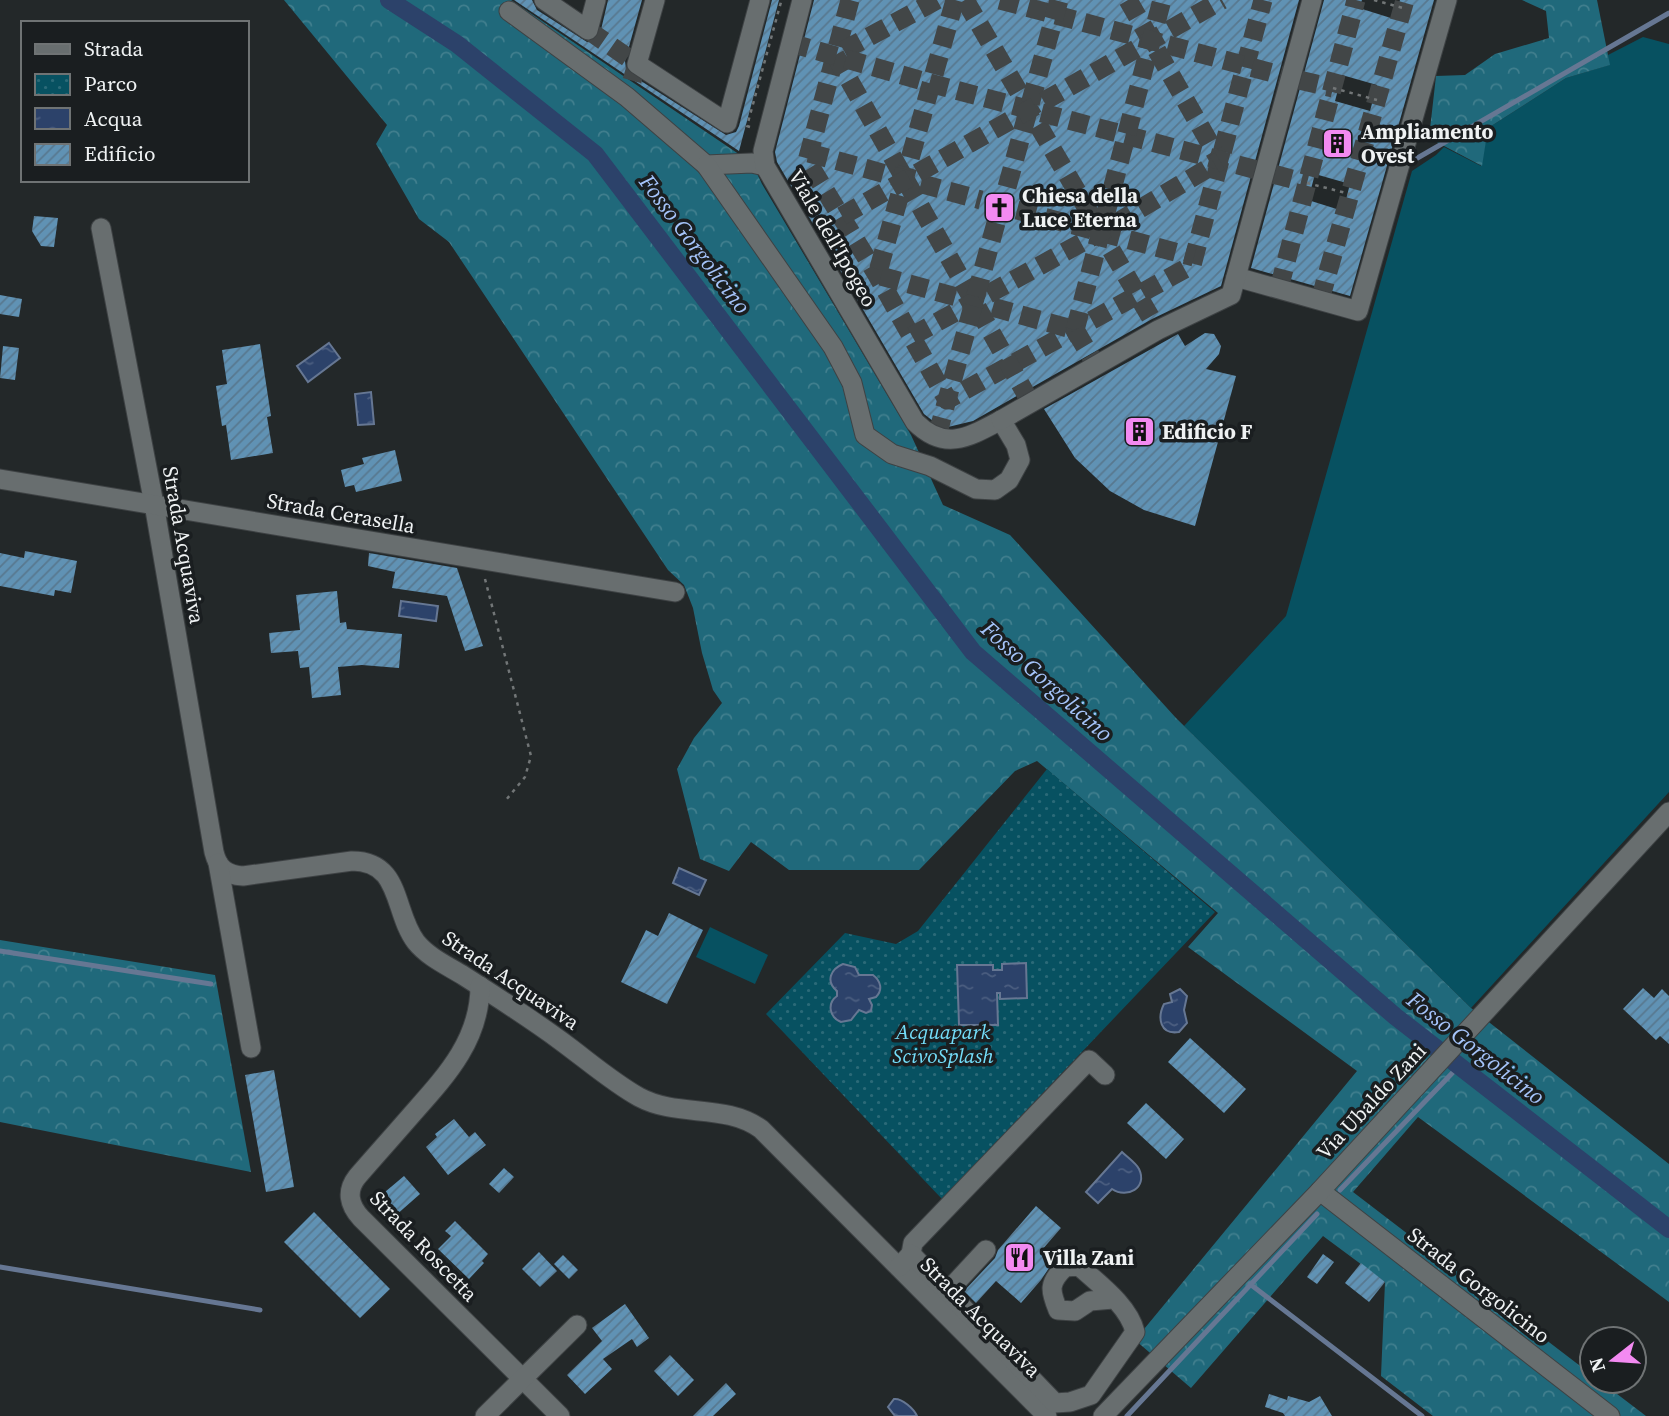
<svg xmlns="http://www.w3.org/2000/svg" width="1669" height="1416" viewBox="0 0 1669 1416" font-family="'Source Serif 4',serif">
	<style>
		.grass { fill: #075161 }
		.forest { fill: url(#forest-crowns) }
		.park { fill: url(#park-dots) }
		.water { fill: url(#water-ripples); stroke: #667793; stroke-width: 2 }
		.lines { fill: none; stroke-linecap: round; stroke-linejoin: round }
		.stream { stroke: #667793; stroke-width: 5 }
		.canal { stroke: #2c426a; stroke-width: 18 }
		.building { fill: url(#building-hatch); fill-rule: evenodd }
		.minor-tunnel { stroke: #424647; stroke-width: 19; stroke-dasharray: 19 10; stroke-linecap: butt }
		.minor-casing { stroke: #3e4244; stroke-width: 21 }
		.path { stroke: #727677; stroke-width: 2.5; stroke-dasharray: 3.5 5; stroke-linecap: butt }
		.minor { stroke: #686e6f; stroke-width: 19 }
		.labels { text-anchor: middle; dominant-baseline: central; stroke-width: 7; stroke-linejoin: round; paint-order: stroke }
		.poi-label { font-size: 21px; font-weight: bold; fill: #eff2f3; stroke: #1a1e20; text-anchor: start }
		.street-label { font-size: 21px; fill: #eff2f3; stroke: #1a1e20 }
		.park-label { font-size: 21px; font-style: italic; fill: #74defa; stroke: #1a1e20 }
		.water-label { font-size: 23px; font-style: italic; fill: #a5c4fa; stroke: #1a1e20 }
	</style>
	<defs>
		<pattern id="forest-crowns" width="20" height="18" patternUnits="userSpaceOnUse" patternTransform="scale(1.75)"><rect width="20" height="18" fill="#20697b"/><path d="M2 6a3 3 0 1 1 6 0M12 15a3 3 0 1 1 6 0" fill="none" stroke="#417f8e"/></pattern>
		<pattern id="park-dots" width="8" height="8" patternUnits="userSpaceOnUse" patternTransform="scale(1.75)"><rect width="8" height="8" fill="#075161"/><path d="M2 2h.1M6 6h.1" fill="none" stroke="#2b6a78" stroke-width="1.8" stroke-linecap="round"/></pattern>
		<pattern id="water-ripples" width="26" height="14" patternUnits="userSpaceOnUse" patternTransform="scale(1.75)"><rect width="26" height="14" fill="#2c426a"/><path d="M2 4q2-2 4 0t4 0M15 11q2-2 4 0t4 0" fill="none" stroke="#4b5e80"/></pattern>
		<pattern id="building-hatch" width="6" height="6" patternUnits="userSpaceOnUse" patternTransform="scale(1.75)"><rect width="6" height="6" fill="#6092b4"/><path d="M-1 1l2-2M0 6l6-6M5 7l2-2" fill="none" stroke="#58788f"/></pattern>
	</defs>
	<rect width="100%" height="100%" fill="#232829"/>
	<g class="grass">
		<polygon points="1643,37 1669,44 1669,792 1471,1008 1184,726 1286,616 1412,171 1436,155 1444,147 1481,166 1488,128 1566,78 1609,65 1608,55"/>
		<polygon points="710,927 768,955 755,984 696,957"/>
	</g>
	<g class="forest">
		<polygon points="284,0 511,0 752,163 762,184 911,435 943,505 1010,535 1176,718 1471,1008 1669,1164 1669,1302 1418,1117 1353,1192 1592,1375 1592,1381 1600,1381 1646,1416 1433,1416 1381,1376 1385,1282 1323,1236 1191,1388 1135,1340 1357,1071 1188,947 1218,913 1037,761 1015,771 919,870 789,870 751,842 729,871 700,859 677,769 694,738 722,703 713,690 702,653 693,608 684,585 668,570 449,242 419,219 376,144 387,125"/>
		<polygon points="1522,0 1597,0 1610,65 1566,78 1488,128 1482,166 1429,138 1436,76 1465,75 1495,54 1549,38 1546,11"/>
		<polygon points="0,940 215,975 251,1172 0,1122"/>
	</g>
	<polygon class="park" points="1047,769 1215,912 942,1199 766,1014 845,933 896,944 918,931"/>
	<g class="water">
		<polygon points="329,343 340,358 308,382 297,366"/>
		<polygon points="371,392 374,424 358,425 355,394"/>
		<polygon points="401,601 438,606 436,621 399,616"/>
		<polygon points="679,868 706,880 699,895 673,883"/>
		<polygon points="1026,963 1027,998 1000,999 1000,993 997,993 998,1025 959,1025 957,965 993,965 993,970 1002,970 1002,964"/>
		<path d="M843,964L855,967L859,975H873C881,981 883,990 876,997L869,999L872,1005L871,1011L866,1013L859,1010L851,1020L841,1022C829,1017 827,1003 837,996V991C825,981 831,969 843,964Z"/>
		<path d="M1180,989L1187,996L1184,1010L1187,1023L1179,1032C1160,1035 1157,1018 1164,1004L1172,1002L1170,994Z"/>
		<path d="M1122,1152C1127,1157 1136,1163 1139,1169C1148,1188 1127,1199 1112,1189L1098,1203L1086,1192Z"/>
		<path d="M894,1399C902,1398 914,1409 917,1416H895L888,1407Z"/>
	</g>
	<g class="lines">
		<g class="stream">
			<polyline points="1414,160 1669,13"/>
			<polyline points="0,951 211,984"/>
			<polyline points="1340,1190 1459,1066"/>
			<polyline points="0,1267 260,1310"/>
			<polyline points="1250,1284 1422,1416"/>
			<polyline points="1127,1416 1317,1214"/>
		</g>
		<polyline class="canal" points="389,0 457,44 595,154 973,652 1396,1017 1669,1229"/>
	</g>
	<g class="building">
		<polygon points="514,0 532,0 537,10 587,42 593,41 600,34 608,0 642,0 625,61 626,69 630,74 726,135 736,132 739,126 772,0 779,0 739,151"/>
		<polygon points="814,0 1299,0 1221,286 1152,319 973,421 948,427 933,421 924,414 777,162 775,152"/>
		<path d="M1324,0H1362L1359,8L1394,19L1400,0H1434L1350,296L1251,268ZM1342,75L1377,85L1370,111L1335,101ZM1315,174L1350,184L1343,211L1308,200Z"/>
		<polygon points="34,216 58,218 54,247 41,246 32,231"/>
		<polygon points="0,295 22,299 19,317 0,314"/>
		<polygon points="1205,333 1214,334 1221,346 1219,354 1206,369 1236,376 1195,526 1144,510 1110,491 1075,458 1044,409 1178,334 1185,346"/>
		<polygon points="260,344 271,416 267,417 273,453 231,460 226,425 222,426 216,386 227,384 222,350"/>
		<polygon points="3,346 19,348 15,380 0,378"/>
		<polygon points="395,450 402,481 356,492 354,485 345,487 341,470 364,464 362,458"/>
		<polygon points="25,551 77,561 71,593 55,590 54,596 0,586 0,553 24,558"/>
		<polygon points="369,553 457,568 483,646 465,651 447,596 392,588 395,572 368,566"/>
		<polygon points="337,591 340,623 346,622 347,629 402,634 399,668 362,665 338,667 341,695 312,698 309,667 300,668 298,651 271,653 269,633 300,630 296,595"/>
		<polygon points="669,913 703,930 667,1004 621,982 646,930 658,936"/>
		<polygon points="1643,988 1654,998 1662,989 1669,996 1669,1044 1660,1036 1656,1040 1623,1009"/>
		<polygon points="1190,1038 1246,1089 1224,1113 1168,1062"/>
		<polygon points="274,1070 294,1187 266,1192 245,1075"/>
		<polygon points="1146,1103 1184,1139 1166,1159 1127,1123"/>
		<polygon points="454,1119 469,1137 475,1132 486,1145 448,1175 426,1147 437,1137 435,1134"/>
		<polygon points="504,1168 514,1177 499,1193 489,1184"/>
		<polygon points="404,1176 420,1194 395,1216 379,1197"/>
		<polygon points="1036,1206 1061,1228 1041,1251 1053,1262 1041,1280 1021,1303 996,1281 976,1303 964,1291 995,1258 998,1250"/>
		<polygon points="314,1212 390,1289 360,1318 284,1242"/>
		<polygon points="455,1221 488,1254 482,1261 484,1263 469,1279 438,1249 451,1236 445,1231"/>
		<polygon points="539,1252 557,1271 540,1287 522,1269"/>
		<polygon points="1323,1254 1334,1262 1317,1284 1307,1277"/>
		<polygon points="563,1255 578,1270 569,1279 554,1264"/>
		<polygon points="1361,1263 1385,1282 1369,1302 1345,1283"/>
		<polygon points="625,1304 649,1338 637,1347 632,1339 603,1359 612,1369 585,1394 567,1375 602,1341 592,1328"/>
		<polygon points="670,1355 694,1380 678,1396 654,1371"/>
		<polygon points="726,1383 736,1394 713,1416 693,1416"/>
		<polygon points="1269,1394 1287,1400 1288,1396 1309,1402 1320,1396 1332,1416 1285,1416 1283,1413 1265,1407"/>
	</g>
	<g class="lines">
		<g class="minor-tunnel">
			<polyline points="850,0 807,161 877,275 947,400 1192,265 1263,0"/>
			<polyline points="937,0 835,55 1031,403"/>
			<polyline points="955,0 877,275 1075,330"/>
			<polyline points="965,0 1158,330"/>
			<polyline points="1000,0 1284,76"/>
			<polyline points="1128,0 1220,161"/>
			<polyline points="588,30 637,64 631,84"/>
			<polyline points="790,43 933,84 1257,170"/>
			<polyline points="1299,80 1333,88"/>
			<polyline points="809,153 981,200"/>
			<polyline points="1273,174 1307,183"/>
			<polyline points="1007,187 1059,0"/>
			<polyline points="1017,210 1194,257"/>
			<polyline points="842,216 1222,0"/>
			<polyline points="1279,288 1356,0"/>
			<polyline points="1320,300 1405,0"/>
			<polyline points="1075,330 1162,0"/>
			<polyline points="1075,330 1096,365"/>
			<polyline points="912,336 1101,232 1220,161"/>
			<polyline points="937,436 996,223"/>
		</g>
		<defs>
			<g id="minor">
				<polyline points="544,0 588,30 596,0"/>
				<polyline points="655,0 637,64 727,123 760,0"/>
				<polyline points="509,11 627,97 706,165 752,163 765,166"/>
				<path d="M706,165L833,347L852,383L865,435L892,454L930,466L976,489L995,490L1009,480L1020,460L1016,445L1001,420C969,437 945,452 915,422L765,166L763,151L802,0"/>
				<path d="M101,228L154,504L214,852C218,868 226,875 243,876L352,861C402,861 393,912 416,942C428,957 448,966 464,976C497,997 530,1018 561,1041C587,1060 612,1082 639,1097C678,1118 725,1103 761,1129L1047,1416"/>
				<polyline points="1236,277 1358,311 1447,0"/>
				<polyline points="1001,420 1158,330 1231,295 1312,0"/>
				<polyline points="0,479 675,592"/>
				<polyline points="218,863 251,1048"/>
				<path d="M480,986C480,1039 447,1075 414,1112C395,1134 376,1155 357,1177C346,1191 349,1205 361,1218L560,1416"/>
				<polyline points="1320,1191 1610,1416"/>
				<polyline points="911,1254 913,1243 1089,1060 1105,1075"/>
				<path d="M899,1267L911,1254L1055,1403L1070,1402L1091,1395L1135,1332C1129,1306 1099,1284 1079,1266L1065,1267C1048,1283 1050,1291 1058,1310L1075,1311L1090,1301L1113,1299"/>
				<polyline points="947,1292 986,1250"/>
				<polyline points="485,1416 577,1325"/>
				<polyline points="1103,1416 1320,1191 1669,812"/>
			</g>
		</defs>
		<use href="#minor" class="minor-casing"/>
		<g class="path">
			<polyline points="1374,0 1403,8"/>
			<polyline points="1333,88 1377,100"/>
			<polyline points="750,127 747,126 781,2 783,3"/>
			<polyline points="1307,183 1350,194"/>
			<polyline points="485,579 531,756 525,777 506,800"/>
		</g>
		<use href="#minor" class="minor"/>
	</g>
	<defs>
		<symbol id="building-square" viewBox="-11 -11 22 22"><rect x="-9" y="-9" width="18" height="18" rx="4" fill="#f38af1" stroke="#1a1e20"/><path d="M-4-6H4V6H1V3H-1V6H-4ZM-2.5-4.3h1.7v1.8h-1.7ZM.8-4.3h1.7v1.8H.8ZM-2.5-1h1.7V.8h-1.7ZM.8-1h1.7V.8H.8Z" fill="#111"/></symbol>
		<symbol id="church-square" viewBox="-11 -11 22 22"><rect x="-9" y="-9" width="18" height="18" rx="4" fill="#f38af1" stroke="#1a1e20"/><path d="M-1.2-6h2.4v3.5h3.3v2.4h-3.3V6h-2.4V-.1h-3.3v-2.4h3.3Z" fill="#111"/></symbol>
		<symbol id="restaurant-square" viewBox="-11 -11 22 22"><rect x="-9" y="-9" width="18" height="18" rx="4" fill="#f38af1" stroke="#1a1e20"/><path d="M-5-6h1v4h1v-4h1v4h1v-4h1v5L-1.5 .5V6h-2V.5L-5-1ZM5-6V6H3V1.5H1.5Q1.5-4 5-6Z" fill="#111"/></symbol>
	</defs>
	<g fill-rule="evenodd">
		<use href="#building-square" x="1320" y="126" width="35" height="35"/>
		<use href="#church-square" x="982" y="190" width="35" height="35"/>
		<use href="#building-square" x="1122" y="414" width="35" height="35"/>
		<use href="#restaurant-square" x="1002" y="1240" width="35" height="35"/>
	</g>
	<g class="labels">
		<g class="poi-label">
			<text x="1361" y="131">Ampliamento<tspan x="1361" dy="24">Ovest</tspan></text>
			<text x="1022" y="195">Chiesa della<tspan x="1022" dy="24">Luce Eterna</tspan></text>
			<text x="1162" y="431">Edificio F</text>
			<text x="1043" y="1257">Villa Zani</text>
		</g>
		<g class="street-label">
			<text transform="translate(833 238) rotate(60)">Viale dell'Ipogeo</text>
			<text transform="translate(341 513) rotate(10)">Strada Cerasella</text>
			<text transform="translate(184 545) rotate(80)">Strada Acquaviva</text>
			<text transform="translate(511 980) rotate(34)">Strada Acquaviva</text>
			<text transform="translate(1371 1101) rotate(-47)">Via Ubaldo Zani</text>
			<text transform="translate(424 1246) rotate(46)">Strada Roscetta</text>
			<text transform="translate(1479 1285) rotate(38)">Strada Gorgolicino</text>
			<text transform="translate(981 1317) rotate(45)">Strada Acquaviva</text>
		</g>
		<g class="park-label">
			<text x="943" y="1031">Acquapark<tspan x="943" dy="24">ScivoSplash</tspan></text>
		</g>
		<g class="water-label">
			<text transform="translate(695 244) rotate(53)">Fosso Gorgolicino</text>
			<text transform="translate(1047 681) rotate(42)">Fosso Gorgolicino</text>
			<text transform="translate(1476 1048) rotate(38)">Fosso Gorgolicino</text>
		</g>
	</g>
	<rect x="21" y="21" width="228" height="161" fill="#1a1e20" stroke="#6f7374" stroke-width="2"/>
	<rect x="35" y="44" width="35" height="10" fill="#686e6f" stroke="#6f7374" stroke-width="2"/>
	<text x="84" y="56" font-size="21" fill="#eff2f3">Strada</text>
	<rect x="35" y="74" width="35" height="21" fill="url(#park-dots)" stroke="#6f7374" stroke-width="2"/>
	<text x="84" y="91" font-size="21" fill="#eff2f3">Parco</text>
	<rect x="35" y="108" width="35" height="21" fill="url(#water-ripples)" stroke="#6f7374" stroke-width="2"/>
	<text x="84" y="126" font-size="21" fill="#eff2f3">Acqua</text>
	<rect x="35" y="144" width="35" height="21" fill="url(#building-hatch)" stroke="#6f7374" stroke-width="2"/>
	<text x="84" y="161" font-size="21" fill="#eff2f3">Edificio</text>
	<g transform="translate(1613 1360) rotate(253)"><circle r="33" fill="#1a1e20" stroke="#6f7374" stroke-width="2"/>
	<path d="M0-5L12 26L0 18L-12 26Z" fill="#f38af1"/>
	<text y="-10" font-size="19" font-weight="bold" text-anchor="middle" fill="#eff2f3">N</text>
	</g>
</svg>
